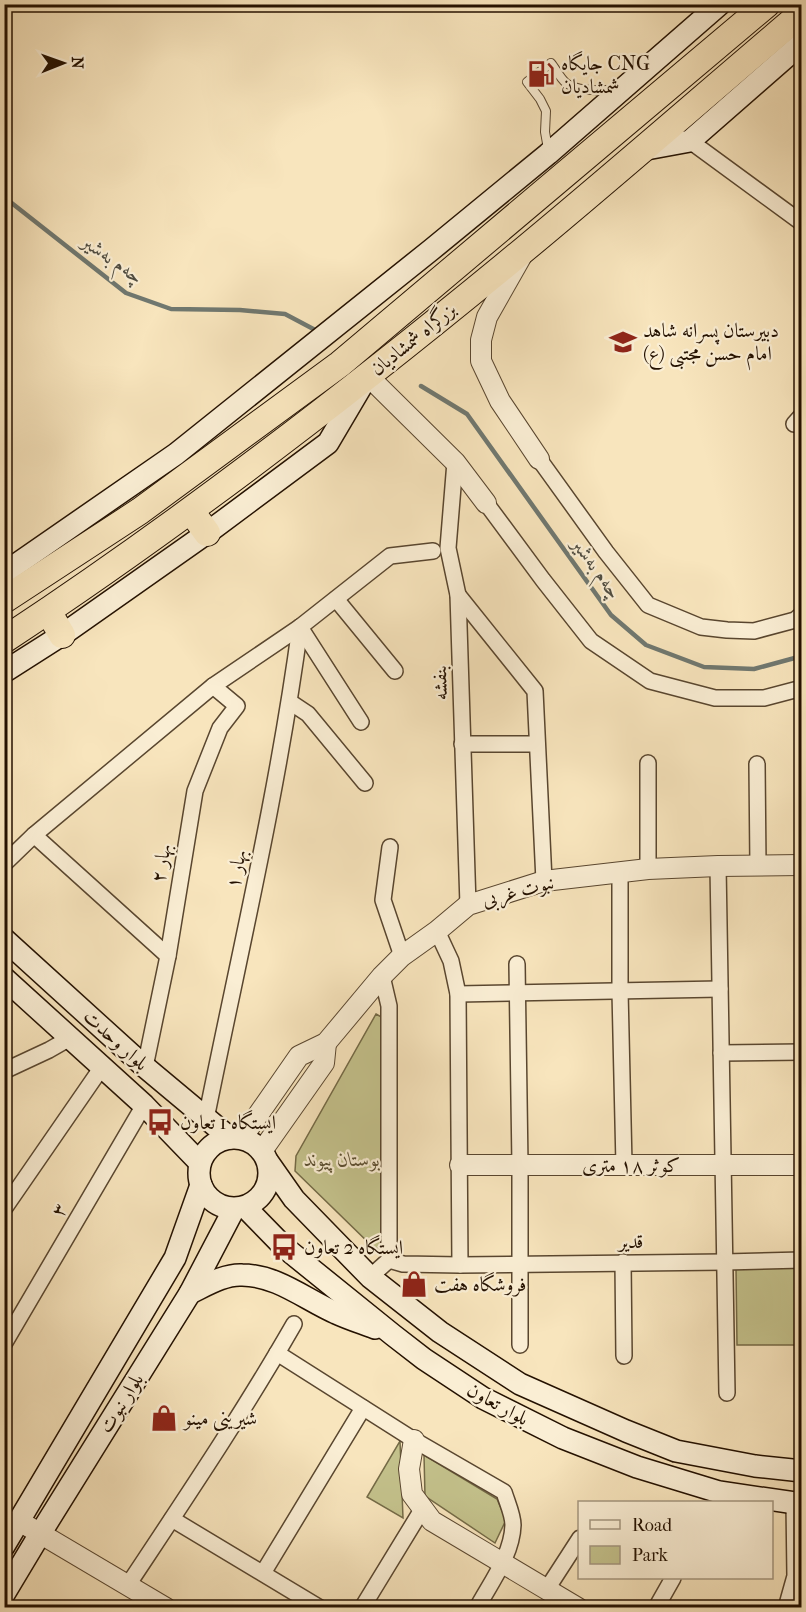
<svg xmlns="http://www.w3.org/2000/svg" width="806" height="1612" viewBox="0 0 806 1612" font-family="'IM FELL French Canon',Amiri,serif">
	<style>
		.green { fill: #c4c28c; stroke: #746a46; stroke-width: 1.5 }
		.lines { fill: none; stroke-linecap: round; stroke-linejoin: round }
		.stream { stroke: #707870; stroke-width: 4.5 }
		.service-casing { stroke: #59462f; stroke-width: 10 }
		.minor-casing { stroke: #59462f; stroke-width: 18 }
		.tertiary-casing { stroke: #59462f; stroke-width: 22 }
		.secondary-casing { stroke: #241100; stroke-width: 24 }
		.trunk-casing { stroke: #241100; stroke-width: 28 }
		.service { stroke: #faeed4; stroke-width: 8 }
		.minor { stroke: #faeed4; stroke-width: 15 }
		.tertiary { stroke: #faeed4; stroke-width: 20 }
		.secondary { stroke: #faeed4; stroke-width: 21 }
		.trunk { stroke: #f8e5bd; stroke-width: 26 }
		.labels { text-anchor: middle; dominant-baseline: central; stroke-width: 4.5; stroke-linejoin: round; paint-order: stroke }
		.poi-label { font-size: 20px; fill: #241100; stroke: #faeed4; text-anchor: start }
		.street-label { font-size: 20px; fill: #241100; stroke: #faeed4 }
		.park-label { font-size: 20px; font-style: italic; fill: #5c4f31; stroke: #faeed4 }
		.water-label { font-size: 21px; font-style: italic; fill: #504d41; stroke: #faeed4 }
	</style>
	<rect width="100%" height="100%" fill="#f8e5bd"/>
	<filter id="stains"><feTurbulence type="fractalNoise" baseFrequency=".00333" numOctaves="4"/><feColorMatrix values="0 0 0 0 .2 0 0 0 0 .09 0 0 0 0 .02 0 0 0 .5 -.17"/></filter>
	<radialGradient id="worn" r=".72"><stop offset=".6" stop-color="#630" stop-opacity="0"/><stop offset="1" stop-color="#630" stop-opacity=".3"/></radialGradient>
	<g class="green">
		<polygon points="376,1014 383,1018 383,1250 373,1247 295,1171 296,1156"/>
		<polygon points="736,1268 801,1268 801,1345 737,1345"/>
		<polygon points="400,1441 403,1518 367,1497"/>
		<polygon points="424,1455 497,1499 506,1520 495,1543 425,1496"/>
	</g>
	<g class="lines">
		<g class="stream">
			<polyline points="4,197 126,293 171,309 240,310 285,314 319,332"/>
			<polyline points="421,386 467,414 611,615 646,645 704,667 754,669 802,656"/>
		</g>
		<defs>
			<path id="service" d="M548,149L545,132L546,111L540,99L527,82L551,63C556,69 560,78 566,83C579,92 599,90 614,90"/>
			<g id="minor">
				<polyline points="690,141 802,223"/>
				<polyline points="794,424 802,415"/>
				<polyline points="539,459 606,552 648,605 701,627 727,630 754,631 795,620 802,614"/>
				<polyline points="455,462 448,548 458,595 468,905"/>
				<polyline points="486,503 543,580 591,641 650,681 715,698 764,698 802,688"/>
				<polyline points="458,595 535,691 544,881"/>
				<polyline points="336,599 395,671"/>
				<polyline points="300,627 361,722"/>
				<polyline points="290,702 308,714 365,783"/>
				<polyline points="462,744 537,744"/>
				<polyline points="757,764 758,866"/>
				<polyline points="34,835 168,956"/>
				<polyline points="390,847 383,900 402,956"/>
				<polyline points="4,864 34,835 213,686 300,627 390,556 433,551"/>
				<polyline points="718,866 727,1393"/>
				<polyline points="648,869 648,763"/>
				<polyline points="620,873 620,991 624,1165"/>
				<polyline points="437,931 451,961 458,994 460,1265"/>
				<polyline points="517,964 520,1165 520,1345"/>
				<polyline points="458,994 720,989"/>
				<polyline points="721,1053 802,1052"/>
				<polyline points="145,1067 168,956 195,791 220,728 237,706 213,686"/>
				<polyline points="4,1071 49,1050 70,1038"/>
				<path d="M206,1119C239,955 278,792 300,627"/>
				<polyline points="4,1209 102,1067"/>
				<polyline points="389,1260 403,1264 460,1265 725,1262 802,1260"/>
				<polyline points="623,1262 624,1356"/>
				<polyline points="370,1277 389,1260 389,1006 382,976"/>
				<polyline points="4,1344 144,1105"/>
				<path d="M277,1353L414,1440L504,1492C507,1502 513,1515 513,1525C512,1555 491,1582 477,1608"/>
				<polyline points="172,1519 320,1608"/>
				<polyline points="263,1573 363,1408"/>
				<path d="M128,1585C185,1499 243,1413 294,1324"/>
				<polyline points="547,1589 580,1538"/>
				<polyline points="362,1608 423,1508"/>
				<polyline points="656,1608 673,1578"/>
				<polyline points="786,1608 795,1576 794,1503"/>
			</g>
			<g id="tertiary">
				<polyline points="521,257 487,317 481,340 481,361 500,401 539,459"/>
				<polyline points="368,376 455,462 486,503"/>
				<polyline points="242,1138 299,1056 326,1043 382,976 402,956 437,931 468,905 544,881 648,869 718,866 802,865"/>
				<polyline points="262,1151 324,1063 326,1043"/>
				<polyline points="460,1165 802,1165"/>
				<polyline points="414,1440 409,1469 412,1494 432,1521 578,1608"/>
				<polyline points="19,1521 166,1608"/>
			</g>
			<g id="secondary">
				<polyline points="641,150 690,141 802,43"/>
				<polyline points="4,573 176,454 431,250 548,154 720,4"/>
				<polyline points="4,672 62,635 207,533 328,443 364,382"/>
				<polyline points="4,939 145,1067 230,1138"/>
				<polyline points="4,978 144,1105 200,1163"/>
				<circle cx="234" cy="1173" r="35"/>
				<polyline points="268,1162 294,1199 370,1277 440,1332 520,1384 626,1431 676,1451 755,1466 802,1471"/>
				<polyline points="245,1207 284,1247 393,1335 424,1359 483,1398 563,1438 637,1467 719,1492 802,1504"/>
				<path d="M190,1293C205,1286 224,1274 242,1275C277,1275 306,1300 336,1313C349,1319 362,1323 375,1328"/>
				<polyline points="4,1546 175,1258 201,1185"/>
				<polyline points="4,1594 40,1534 190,1293 234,1209"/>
			</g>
			<g id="trunk">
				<polyline points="191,511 207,533"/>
				<polyline points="4,600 140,511 340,364 767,4"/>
				<polyline points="48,611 62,635"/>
				<path d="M4,640C186,520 358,387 526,248C619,171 710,91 802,13"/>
			</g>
		</defs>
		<use href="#service" class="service-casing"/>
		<use href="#minor" class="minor-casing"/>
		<use href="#tertiary" class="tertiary-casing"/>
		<use href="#secondary" class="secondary-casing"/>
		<use href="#trunk" class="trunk-casing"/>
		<use href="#service" class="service"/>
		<use href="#minor" class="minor"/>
		<use href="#tertiary" class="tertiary"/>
		<use href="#secondary" class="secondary"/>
		<use href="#trunk" class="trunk"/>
	</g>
	<defs>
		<symbol id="fuel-bare" viewBox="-9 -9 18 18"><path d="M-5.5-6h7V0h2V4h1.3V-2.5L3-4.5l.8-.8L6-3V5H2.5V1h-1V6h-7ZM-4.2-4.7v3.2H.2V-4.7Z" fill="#8f2418" stroke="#faeed4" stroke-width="2.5" paint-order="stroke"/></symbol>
		<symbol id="school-bare" viewBox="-9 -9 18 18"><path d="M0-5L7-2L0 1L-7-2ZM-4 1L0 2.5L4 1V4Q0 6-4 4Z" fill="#8f2418" stroke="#faeed4" stroke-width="2.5" paint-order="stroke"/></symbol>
		<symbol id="bus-bare" viewBox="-9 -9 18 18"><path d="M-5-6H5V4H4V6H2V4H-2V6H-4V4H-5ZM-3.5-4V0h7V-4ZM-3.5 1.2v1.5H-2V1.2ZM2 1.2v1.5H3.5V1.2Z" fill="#8f2418" stroke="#faeed4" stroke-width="2.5" paint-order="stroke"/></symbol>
		<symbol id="shop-bare" viewBox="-9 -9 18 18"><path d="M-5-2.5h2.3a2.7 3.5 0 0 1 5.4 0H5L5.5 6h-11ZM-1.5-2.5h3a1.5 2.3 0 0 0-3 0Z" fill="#8f2418" stroke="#faeed4" stroke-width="2.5" paint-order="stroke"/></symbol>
	</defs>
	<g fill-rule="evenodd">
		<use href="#fuel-bare" x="522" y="55" width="38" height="38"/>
		<use href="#school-bare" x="604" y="323" width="38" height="38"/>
		<use href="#bus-bare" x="141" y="1103" width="38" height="38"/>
		<use href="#bus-bare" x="265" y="1228" width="38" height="38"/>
		<use href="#shop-bare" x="395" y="1265" width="38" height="38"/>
		<use href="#shop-bare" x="145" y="1399" width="38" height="38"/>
	</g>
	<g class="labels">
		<g class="poi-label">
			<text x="561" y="63">جایگاه CNG<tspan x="561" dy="23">شمشادیان</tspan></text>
			<text x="643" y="330">دبیرستان پسرانه شاهد<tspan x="643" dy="23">امام حسن مجتبی (ع)</tspan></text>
			<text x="180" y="1122">ایستگاه 1 تعاون</text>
			<text x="304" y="1247">ایستگاه 2 تعاون</text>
			<text x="434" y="1284">فروشگاه هفت</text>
			<text x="184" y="1418">شیرینی مینو</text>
		</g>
		<g class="street-label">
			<text transform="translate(413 339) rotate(-39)">بزرگراه شمشادیان</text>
			<text transform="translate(440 683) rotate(-92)">بنفشه</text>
			<text transform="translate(161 863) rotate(-80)">بهار ۲</text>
			<text transform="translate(236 869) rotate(-79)">بهار ۱</text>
			<text transform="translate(518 891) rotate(-15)">نبوت غربی</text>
			<text transform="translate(116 1040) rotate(42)">بلوار وحدت</text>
			<text x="631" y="1165">کوثر ۱۸ متری</text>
			<text transform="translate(59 1210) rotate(-60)">۳</text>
			<text x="631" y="1241">قدیر</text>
			<text transform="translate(121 1403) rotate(-58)">بلوار نبوت</text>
			<text transform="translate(498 1404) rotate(29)">بلوار تعاون</text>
		</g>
		<g class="park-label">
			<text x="342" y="1159">بوستان پیوند</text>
		</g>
		<g class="water-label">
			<text transform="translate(113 259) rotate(35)">چەم بەشیر</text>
			<text transform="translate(597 568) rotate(54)">چەم بەشیر</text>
		</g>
	</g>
	<rect width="806" height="1612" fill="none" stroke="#f8e5bd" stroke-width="24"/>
	<rect x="6" y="6" width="794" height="1600" fill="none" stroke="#241100" stroke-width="3"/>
	<rect x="12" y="12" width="782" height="1588" fill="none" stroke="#241100" stroke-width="1.5"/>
	<rect x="578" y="1501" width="195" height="78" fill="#faeed4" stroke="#a4967f" stroke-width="1.5"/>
	<rect x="590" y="1520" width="30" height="9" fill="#faeed4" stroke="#a4967f" stroke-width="1.5"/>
	<text x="632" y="1531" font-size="18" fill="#241100">Road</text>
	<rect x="590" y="1546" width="30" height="18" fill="#c4c28c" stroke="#a4967f" stroke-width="1.5"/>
	<text x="632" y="1561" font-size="18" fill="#241100">Park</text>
	<g transform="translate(63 63) rotate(89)" stroke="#faeed4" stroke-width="4.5" paint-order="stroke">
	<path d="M0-4.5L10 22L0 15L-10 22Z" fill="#241100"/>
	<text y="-9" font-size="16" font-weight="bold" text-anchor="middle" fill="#241100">N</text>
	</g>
	<rect width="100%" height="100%" filter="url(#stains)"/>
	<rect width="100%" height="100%" fill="url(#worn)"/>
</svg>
